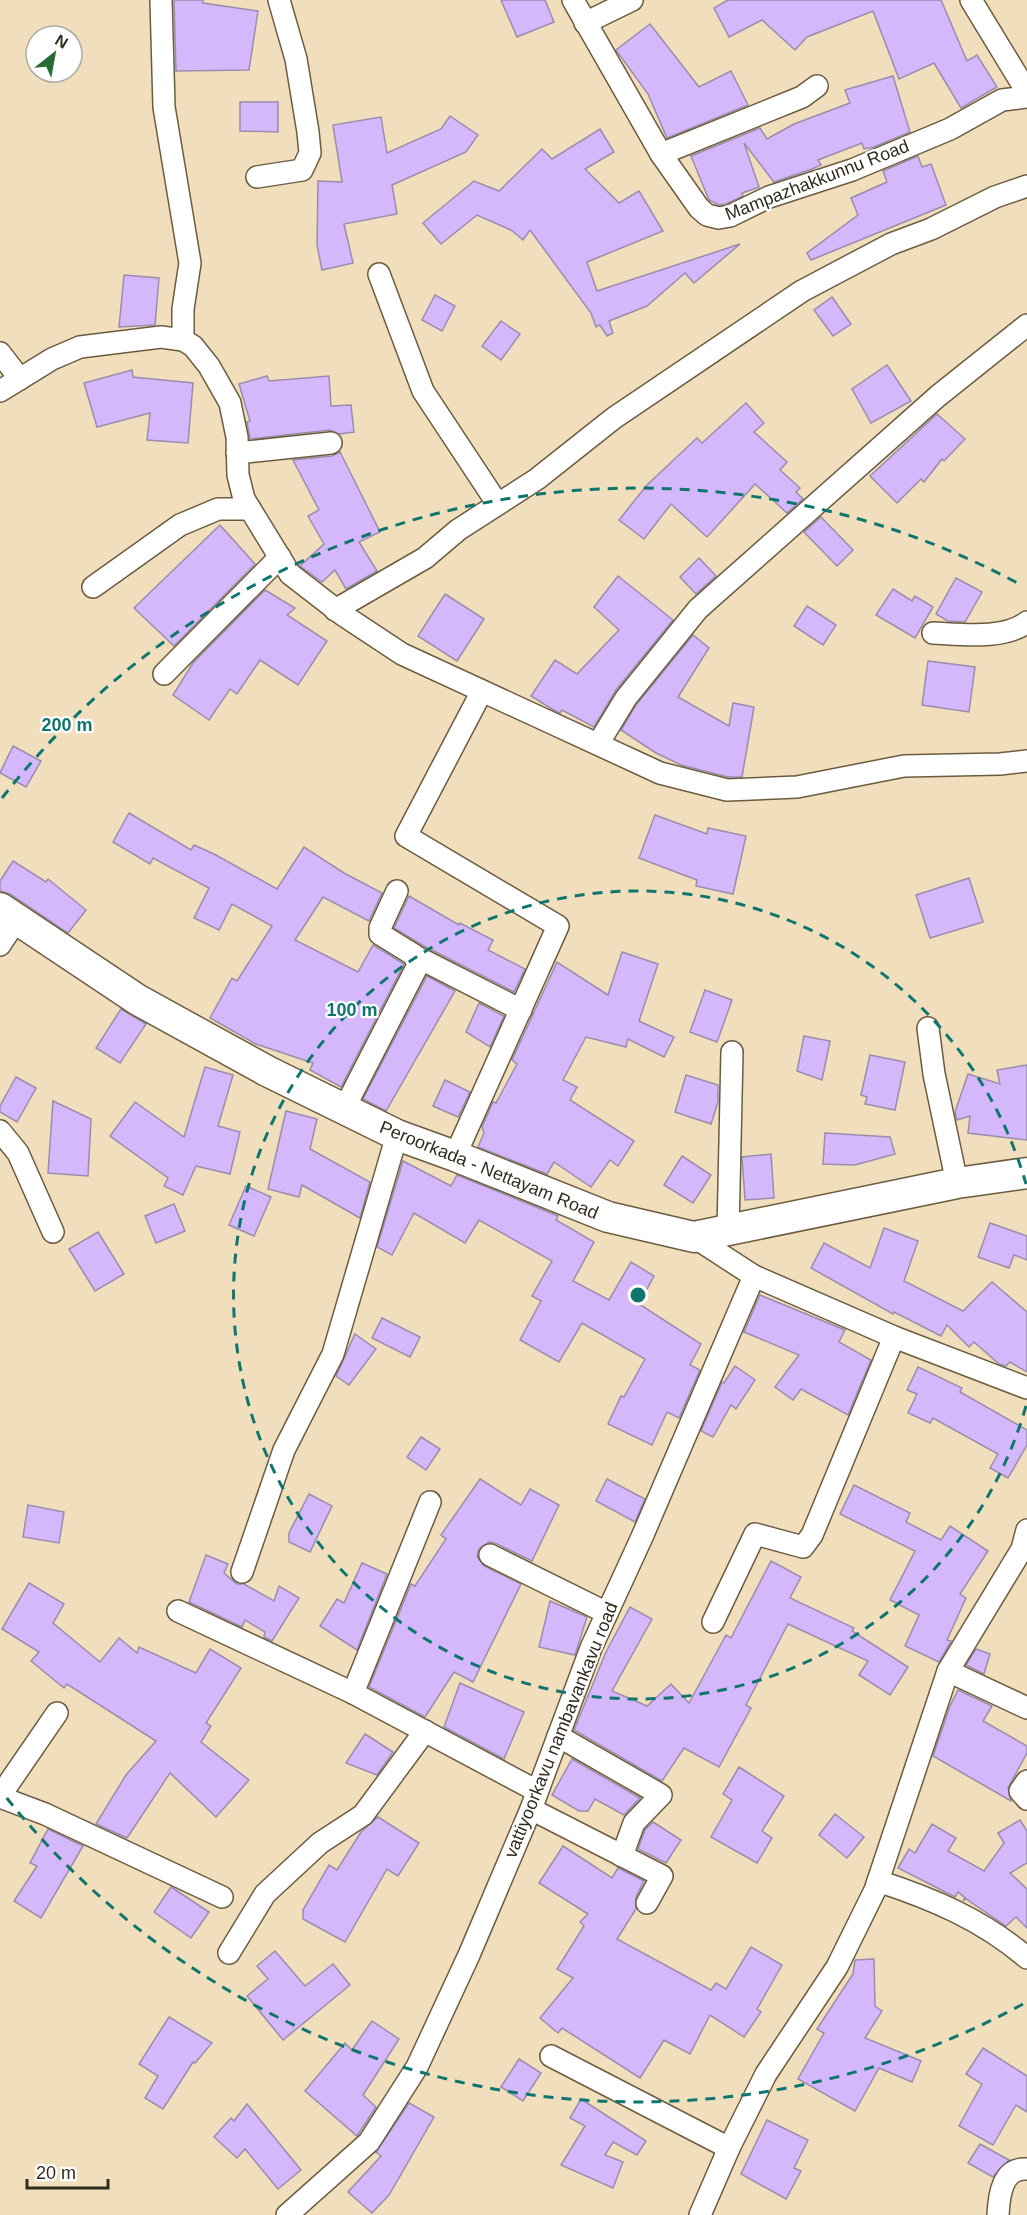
<svg xmlns="http://www.w3.org/2000/svg" width="1027" height="2215" viewBox="0 0 1027 2215" font-family="Arial,sans-serif">
	<style>
		.building { fill: #d4b8fb; stroke: #998dac; stroke-width: 1.5 }
		.lines { fill: none; stroke-linecap: round; stroke-linejoin: round }
		.street-casing { stroke: #6c5c3f; stroke-width: 24 }
		.secondary-casing { stroke: #6c5c3f; stroke-width: 33 }
		.street { stroke: #fff; stroke-width: 21 }
		.secondary { stroke: #fff; stroke-width: 30 }
		.ring { fill: none; stroke: #0f766e; stroke-width: 3; stroke-dasharray: 10 8 }
		.labels { text-anchor: middle; dominant-baseline: central; stroke-width: 4.5; stroke-linejoin: round; paint-order: stroke }
		.street-label { font-size: 18px; fill: #322b1f; stroke: #fff }
		.centre { fill: #0f766e; stroke: #fff; stroke-width: 3 }
		.ring-label { font-size: 18px; text-anchor: middle; font-weight: bold; fill: #0f766e; stroke: #fff; stroke-width: 4.5; stroke-linejoin: round; paint-order: stroke }
	</style>
	<rect width="100%" height="100%" fill="#f0debd"/>
	<g class="building">
		<polygon points="174,0 203,0 203,3 258,11 249,70 176,71"/>
		<polygon points="501,0 545,0 554,22 517,37"/>
		<polygon points="728,0 941,0 967,61 977,55 997,87 961,108 934,63 899,79 873,11 807,37 795,50 762,20 729,37 714,8"/>
		<polygon points="650,24 699,87 731,71 748,105 667,138 648,94 616,50"/>
		<polygon points="893,76 910,132 874,147 864,149 862,143 818,160 821,165 812,169 774,182 744,143 759,187 742,193 743,196 726,204 719,205 709,200 691,156 760,128 767,139 794,124 850,103 845,90"/>
		<polygon points="240,102 278,102 278,132 240,131"/>
		<polygon points="450,116 478,135 466,152 392,185 397,214 344,224 353,263 322,270 317,245 318,181 342,182 333,125 381,117 387,153 441,129"/>
		<polygon points="600,129 614,152 585,169 619,203 639,191 663,231 587,262 597,291 740,244 694,283 685,273 647,306 609,321 613,333 607,336 600,325 596,327 591,313 530,230 523,240 511,230 477,215 441,244 423,223 474,181 499,191 542,149 552,159"/>
		<polygon points="918,156 922,167 931,164 946,205 811,260 807,253 858,215 851,198 887,182 883,171"/>
		<polygon points="124,275 159,278 155,325 119,327"/>
		<polygon points="435,295 455,306 442,331 422,320"/>
		<polygon points="832,297 851,324 833,336 814,310"/>
		<polygon points="501,321 520,334 501,360 482,346"/>
		<polygon points="887,365 911,401 871,423 852,389"/>
		<polygon points="132,370 133,377 193,383 188,443 147,440 150,413 97,427 84,383"/>
		<polygon points="267,376 269,381 329,376 331,406 351,405 354,432 339,434 330,430 250,439 247,422 250,421 239,384"/>
		<polygon points="746,403 764,423 754,432 787,462 780,470 800,488 796,492 803,499 787,513 755,484 707,537 671,504 644,539 619,520 647,485 697,438 702,443"/>
		<polygon points="937,414 965,439 944,461 942,459 924,482 921,479 897,503 870,476"/>
		<polygon points="340,452 380,532 359,542 377,571 346,589 335,570 322,582 300,566 324,544 308,516 319,510 293,460 332,456"/>
		<polygon points="821,517 853,550 837,566 804,532"/>
		<polygon points="220,525 255,564 174,646 134,608"/>
		<polygon points="699,558 716,576 696,594 680,577"/>
		<polygon points="618,576 673,620 616,690 594,727 562,710 560,713 552,709 531,696 555,660 577,674 619,630 594,607"/>
		<polygon points="956,578 982,592 965,622 948,621 936,614"/>
		<polygon points="893,589 912,601 915,596 933,607 915,638 876,615"/>
		<polygon points="265,590 295,608 287,615 327,641 298,685 260,660 237,694 230,689 209,720 173,695 193,663"/>
		<polygon points="445,594 484,619 457,661 418,636"/>
		<polygon points="807,606 836,625 823,645 794,626"/>
		<polygon points="693,635 709,648 678,697 729,726 733,703 754,707 742,777 728,777 681,765 656,753 621,730 636,705"/>
		<polygon points="928,661 975,667 969,712 922,705"/>
		<polygon points="13,746 41,761 26,787 0,773"/>
		<polygon points="129,813 191,850 194,845 214,854 277,889 304,847 344,873 382,893 369,921 323,897 295,940 358,972 373,945 404,964 341,1087 310,1070 313,1063 256,1044 210,1018 232,978 237,981 272,926 232,904 219,930 194,918 209,888 153,858 150,864 113,842"/>
		<polygon points="655,815 707,834 708,828 746,836 733,894 696,886 697,880 639,858"/>
		<polygon points="13,861 46,882 48,879 86,910 68,933 10,894 0,891 0,881"/>
		<polygon points="969,878 983,922 930,938 916,895"/>
		<polygon points="409,896 459,925 460,923 493,940 488,950 525,969 514,992 422,945 394,928"/>
		<polygon points="622,952 658,964 639,1021 674,1037 664,1057 628,1039 626,1047 586,1037 563,1080 577,1087 570,1100 634,1141 618,1166 610,1160 591,1187 554,1162 547,1174 478,1147 484,1133 482,1127 493,1102 496,1103 517,1064 512,1060 557,962 608,995"/>
		<polygon points="427,976 455,991 386,1111 363,1099"/>
		<polygon points="705,990 732,1000 717,1042 690,1032"/>
		<polygon points="479,1003 504,1016 490,1047 466,1032"/>
		<polygon points="121,1009 146,1024 120,1063 96,1048"/>
		<polygon points="804,1036 830,1041 822,1080 797,1071"/>
		<polygon points="870,1055 905,1062 895,1110 865,1104 867,1097 861,1095"/>
		<polygon points="1027,1065 1027,1140 968,1133 970,1116 957,1120 955,1112 968,1074 1000,1084 997,1070"/>
		<polygon points="205,1067 233,1075 218,1126 240,1132 230,1174 196,1166 183,1195 164,1186 168,1178 110,1136 135,1102 184,1137"/>
		<polygon points="686,1075 718,1085 718,1102 711,1124 675,1112"/>
		<polygon points="16,1077 36,1088 17,1122 0,1112 0,1106"/>
		<polygon points="445,1080 470,1092 458,1117 433,1106"/>
		<polygon points="53,1101 91,1119 88,1176 48,1173"/>
		<polygon points="286,1111 317,1119 310,1149 370,1182 360,1218 302,1185 299,1197 268,1189"/>
		<polygon points="825,1133 890,1137 895,1154 855,1165 823,1164"/>
		<polygon points="771,1154 774,1198 745,1200 742,1157"/>
		<polygon points="682,1156 711,1175 693,1203 664,1185"/>
		<polygon points="403,1161 451,1186 457,1175 558,1216 556,1220 594,1242 573,1281 609,1300 631,1262 654,1276 639,1304 701,1344 690,1365 700,1370 679,1418 667,1412 652,1445 608,1424 621,1396 624,1397 645,1359 582,1323 559,1362 520,1340 541,1301 532,1296 552,1261 479,1220 465,1243 414,1213 392,1255 377,1247"/>
		<polygon points="246,1186 271,1197 254,1236 229,1225"/>
		<polygon points="174,1204 185,1231 156,1243 145,1216"/>
		<polygon points="990,1223 1027,1236 1027,1260 1014,1255 1009,1268 978,1257"/>
		<polygon points="884,1228 918,1241 904,1281 963,1311 992,1282 1027,1312 1027,1372 1010,1362 1006,1366 999,1364 974,1342 969,1347 947,1325 941,1336 894,1312 893,1314 811,1268 824,1243 870,1268"/>
		<polygon points="98,1232 124,1274 95,1291 69,1249"/>
		<polygon points="760,1295 845,1330 839,1342 871,1360 848,1415 801,1389 793,1400 775,1387 799,1355 744,1332"/>
		<polygon points="382,1318 420,1337 410,1357 372,1338"/>
		<polygon points="355,1334 376,1349 349,1385 336,1376"/>
		<polygon points="735,1366 755,1380 736,1409 731,1405 713,1437 701,1431 722,1382 724,1383"/>
		<polygon points="918,1367 962,1388 960,1392 1027,1430 1027,1445 1008,1478 990,1468 998,1454 933,1418 930,1423 908,1413 917,1394 907,1390"/>
		<polygon points="421,1437 440,1449 426,1470 407,1457"/>
		<polygon points="480,1479 521,1505 530,1489 559,1505 532,1561 495,1543 489,1542 479,1549 477,1556 484,1566 521,1584 473,1682 454,1672 425,1717 369,1687 411,1584 415,1586 446,1539 441,1535"/>
		<polygon points="607,1479 645,1499 635,1522 596,1501"/>
		<polygon points="854,1485 910,1513 906,1522 941,1540 950,1526 988,1551 960,1594 966,1598 947,1640 951,1641 939,1662 905,1646 919,1615 890,1600 915,1551 840,1514"/>
		<polygon points="309,1494 332,1506 310,1552 289,1542 289,1533"/>
		<polygon points="28,1505 64,1512 59,1543 23,1537"/>
		<polygon points="206,1555 228,1564 224,1573 237,1584 244,1584 274,1601 279,1586 299,1598 272,1641 264,1637 265,1632 245,1620 242,1627 189,1602"/>
		<polygon points="771,1561 801,1577 790,1598 854,1628 852,1631 908,1667 890,1695 859,1675 868,1661 788,1624 746,1705 751,1708 719,1767 684,1748 662,1781 574,1730 606,1652 630,1607 652,1619 612,1691 647,1706 671,1684 689,1703 726,1635 731,1638"/>
		<polygon points="362,1563 387,1574 357,1650 320,1626 337,1599 344,1603"/>
		<polygon points="29,1583 64,1604 53,1623 100,1662 119,1638 137,1653 139,1647 196,1673 210,1649 241,1668 206,1723 211,1726 201,1742 249,1780 216,1817 170,1773 127,1838 96,1824 126,1775 156,1741 67,1684 64,1688 31,1661 39,1652 2,1629"/>
		<polygon points="550,1601 587,1617 575,1655 539,1647"/>
		<polygon points="976,1649 990,1654 984,1674 966,1665"/>
		<polygon points="460,1683 524,1712 504,1759 444,1727"/>
		<polygon points="958,1690 992,1706 983,1721 1027,1746 1027,1753 1008,1788 1011,1801 933,1756 950,1706"/>
		<polygon points="365,1734 393,1752 377,1775 346,1763"/>
		<polygon points="572,1759 640,1798 624,1815 595,1799 588,1811 579,1811 552,1795"/>
		<polygon points="739,1767 784,1796 762,1831 772,1838 757,1863 711,1837 732,1800 723,1794"/>
		<polygon points="835,1814 864,1837 847,1858 819,1835"/>
		<polygon points="378,1817 419,1843 398,1876 387,1869 345,1942 303,1919 303,1910 329,1865 337,1870 361,1832"/>
		<polygon points="1020,1820 1027,1831 1027,1863 1010,1873 1027,1889 1027,1928 1016,1917 1006,1926 966,1899 963,1901 965,1898 958,1892 955,1897 898,1868 909,1849 915,1853 932,1824 956,1838 948,1851 984,1871 1004,1843 998,1833"/>
		<polygon points="653,1822 681,1840 666,1863 638,1849 645,1830"/>
		<polygon points="48,1829 83,1846 41,1918 14,1901 37,1866 30,1863"/>
		<polygon points="563,1846 612,1878 618,1868 644,1881 636,1897 636,1909 617,1939 711,1990 716,1983 726,1989 751,1947 782,1965 757,2009 761,2012 744,2037 710,2015 690,2054 664,2040 640,2078 562,2028 558,2033 540,2018 573,1978 557,1969 584,1926 580,1922 588,1914 539,1883"/>
		<polygon points="171,1887 209,1912 191,1938 154,1912"/>
		<polygon points="275,1951 305,1986 333,1964 350,1985 283,2040 247,1996 268,1979 257,1966"/>
		<polygon points="874,1959 875,2006 882,2011 865,2038 921,2061 912,2082 879,2068 855,2111 798,2079 824,2033 817,2029 853,1974 855,1960"/>
		<polygon points="169,2017 212,2043 195,2063 193,2062 163,2109 145,2098 158,2076 139,2064"/>
		<polygon points="372,2021 399,2039 363,2095 376,2107 357,2136 305,2091 345,2043 352,2050"/>
		<polygon points="983,2048 1027,2076 1027,2112 1016,2105 993,2145 959,2126 982,2084 966,2074"/>
		<polygon points="519,2059 541,2073 523,2101 501,2087"/>
		<polygon points="581,2099 646,2141 637,2155 613,2142 605,2155 623,2162 613,2188 561,2165 585,2126 570,2118"/>
		<polygon points="409,2103 434,2117 389,2195 372,2213 348,2192 381,2156 376,2152"/>
		<polygon points="247,2104 301,2170 278,2189 245,2149 237,2158 214,2137 231,2118 234,2121"/>
		<polygon points="767,2120 808,2140 794,2168 801,2171 786,2199 741,2174"/>
		<polygon points="980,2144 1009,2160 993,2177 968,2163"/>
	</g>
	<g class="lines">
		<defs>
			<g id="street">
				<polyline points="161,0 164,107 190,263 183,309 183,340"/>
				<polyline points="573,0 661,154 699,208 707,215 719,218 730,216 769,197 852,170 950,129 1002,100 1027,97"/>
				<polyline points="971,0 1027,92"/>
				<polyline points="585,23 632,0"/>
				<polyline points="661,154 802,97 817,86"/>
				<polyline points="257,177 302,170 310,153 308,132 296,59 279,0"/>
				<polyline points="379,274 423,391 497,503"/>
				<polyline points="0,353 20,379"/>
				<polyline points="0,391 52,359 80,347 161,337 183,340 193,346 209,366 230,403 237,437 238,475 244,499 290,574 343,615 402,654 660,773 727,790 797,787 904,766 1000,764 1027,761"/>
				<polyline points="237,453 331,443"/>
				<polyline points="93,587 180,525 218,509 250,509"/>
				<polyline points="335,610 425,558 458,530 537,479 614,418 802,291 891,244 931,229 995,197 1027,186"/>
				<path d="M933,633C960,634 1005,640 1027,622"/>
				<polyline points="164,674 280,557"/>
				<polyline points="598,744 626,698 698,609 938,396 1027,325"/>
				<polyline points="0,945 17,919"/>
				<polyline points="417,957 521,1010"/>
				<polyline points="928,1028 934,1074 957,1183"/>
				<polyline points="344,1109 418,965 414,955 380,934 380,928 397,891"/>
				<polyline points="0,1131 18,1153 53,1232"/>
				<polyline points="455,1156 558,926 406,836 482,691"/>
				<polyline points="728,1231 732,1052"/>
				<polyline points="754,1276 894,1337 1027,1388"/>
				<polyline points="490,1555 607,1613"/>
				<polyline points="242,1572 284,1450 333,1354 397,1135"/>
				<polyline points="178,1611 353,1693 537,1791"/>
				<polyline points="713,1622 755,1534 803,1547 812,1535 894,1337"/>
				<polyline points="948,1671 1027,1708"/>
				<polyline points="353,1693 430,1502"/>
				<polyline points="558,1736 661,1795 634,1823 622,1856"/>
				<polyline points="1027,1781 1020,1791 1027,1799"/>
				<polyline points="0,1796 57,1713"/>
				<polyline points="0,1797 45,1814 222,1897"/>
				<polyline points="531,1809 662,1876 647,1903"/>
				<path d="M878,1881C933,1899 983,1920 1027,1958"/>
				<polyline points="229,1953 265,1894 320,1843 363,1815 425,1731"/>
				<polyline points="551,2056 729,2148"/>
				<polyline points="287,2215 369,2142 417,2067 469,1955 531,1809 591,1648 642,1537 754,1276 694,1237"/>
				<polyline points="700,2215 729,2148 766,2074 837,1967 875,1890 948,1671 1022,1549 1027,1530"/>
				<path d="M998,2215C999,2196 1002,2167 1027,2169"/>
			</g>
			<polyline id="secondary" points="0,908 138,1000 267,1071 397,1135 455,1156 608,1217 694,1237 957,1183 1027,1173"/>
		</defs>
		<use href="#street" class="street-casing"/>
		<use href="#secondary" class="secondary-casing"/>
		<use href="#street" class="street"/>
		<use href="#secondary" class="secondary"/>
	</g>
	<g class="ring">
		<path d="M1026 1406A404 404 0 1 1 1026 1184"/>
		<path d="M1023 2004A807 807 0 0 1 2 1792M2 798A807 807 0 0 1 1023 586"/>
	</g>
	<g class="labels">
		<g class="street-label">
			<text transform="translate(817 180) rotate(-21)">Mampazhakkunnu Road</text>
			<text transform="translate(489 1170) rotate(22)">Peroorkada - Nettayam Road</text>
			<text transform="translate(561 1730) rotate(-68)">vattiyoorkavu nambavankavu road</text>
		</g>
	</g>
	<circle cx="638" cy="1295" r="9" class="centre"/>
	<g class="ring-label">
		<text x="67" y="731">200 m</text>
		<text x="352" y="1016">100 m</text>
	</g>
	<g transform="translate(54 54) rotate(31)"><circle r="28" fill="#ffffff" stroke="#adaaa5" stroke-width="1.5"/>
	<path d="M0-4.5L10 22L0 15L-10 22Z" fill="#2a6b34"/>
	<text y="-9" font-size="16" font-weight="bold" text-anchor="middle" fill="#322b1f">N</text>
	</g>
	<path d="M27 2179v9h81v-9" fill="none" stroke="#322b1f" stroke-width="3"/>
	<text x="36" y="2179" font-size="18" fill="#322b1f" stroke="#ffffff" stroke-width="4.5" paint-order="stroke">20 m</text>
</svg>
